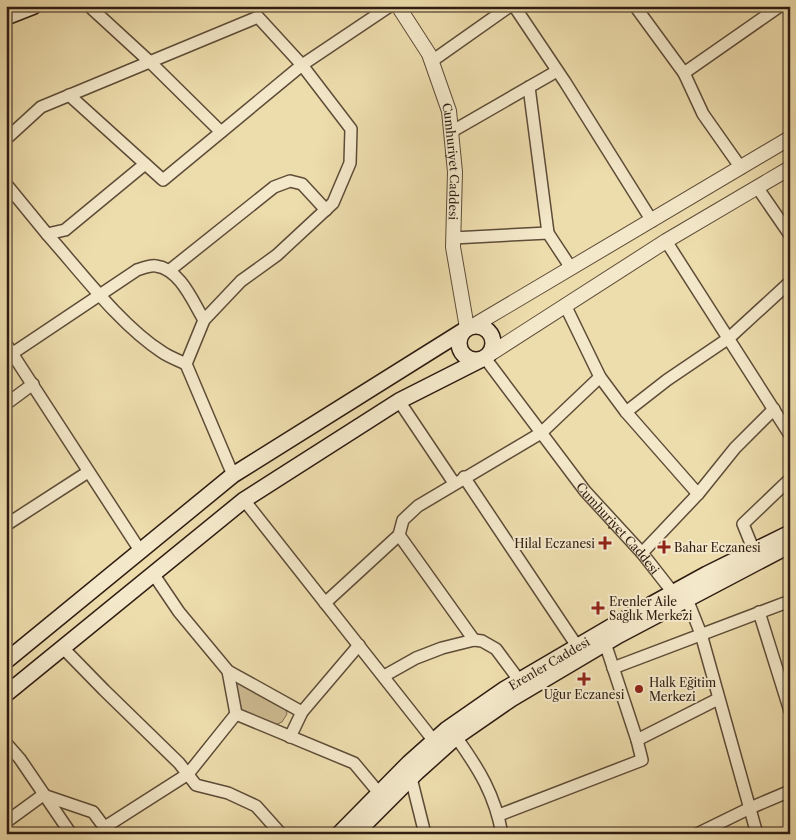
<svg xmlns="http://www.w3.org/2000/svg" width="796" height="840" viewBox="0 0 796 840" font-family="'Libre Caslon Text',serif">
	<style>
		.green { fill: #cdbb92; stroke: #7e6c52 }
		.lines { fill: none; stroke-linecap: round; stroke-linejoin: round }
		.minor-casing { stroke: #5e4c38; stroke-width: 14 }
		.tertiary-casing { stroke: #5e4c38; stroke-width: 16 }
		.secondary-casing { stroke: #2f1c12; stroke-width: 18 }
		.minor { stroke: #f3e8c9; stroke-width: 11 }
		.tertiary { stroke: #f3e8c9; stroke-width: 14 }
		.secondary { stroke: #f3e8c9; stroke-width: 15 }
		.poi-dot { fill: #8f2418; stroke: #f3e8c9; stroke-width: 2 }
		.labels { text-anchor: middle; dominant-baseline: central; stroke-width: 4; stroke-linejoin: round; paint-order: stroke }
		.street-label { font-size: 12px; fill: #2f1c12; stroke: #f3e8c9 }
		.poi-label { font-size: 12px; fill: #2f1c12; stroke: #f3e8c9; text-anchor: start }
	</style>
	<rect width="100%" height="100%" fill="#eddcac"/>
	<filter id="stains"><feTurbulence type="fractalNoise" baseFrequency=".004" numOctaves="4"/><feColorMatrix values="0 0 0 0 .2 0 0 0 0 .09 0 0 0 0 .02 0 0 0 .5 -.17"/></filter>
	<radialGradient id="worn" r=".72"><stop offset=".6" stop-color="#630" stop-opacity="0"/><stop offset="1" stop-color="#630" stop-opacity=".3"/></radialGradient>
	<polygon class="green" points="234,682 239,682 286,709 287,714 282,722 273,726 242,713 239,708"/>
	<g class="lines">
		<defs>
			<g id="minor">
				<polyline points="89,6 150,62 221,132"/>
				<polyline points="514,6 565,82 652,221"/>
				<polyline points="635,6 684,73 703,114 741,168"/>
				<polyline points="432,61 510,6"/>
				<polyline points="684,73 780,6"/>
				<polyline points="529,87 548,233 571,268"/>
				<polyline points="69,95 163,180 302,65 390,6"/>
				<polyline points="451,132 557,71"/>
				<polyline points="6,139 41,107 258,17 302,65 351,129 350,163 333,203 277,255 241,281 204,320 186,364 233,475"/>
				<polyline points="6,184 47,234 65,230 145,164"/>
				<polyline points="757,187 790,235"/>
				<path d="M47,234C80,271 120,325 162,352C169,357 178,360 186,364"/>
				<polyline points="453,238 548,233"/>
				<polyline points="666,241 790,435"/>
				<polyline points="170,270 274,187 290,181 302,184 326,210"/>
				<polyline points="565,305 600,377 626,412 698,494"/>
				<polyline points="6,344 141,552"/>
				<path d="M13,353L137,270C143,268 151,265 156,266C180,269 193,302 204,320"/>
				<path id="s1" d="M485,358L585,491L642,553L678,599"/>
				<polyline points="399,401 454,483"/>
				<polyline points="6,404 33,384"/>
				<polyline points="626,412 667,380 729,338 790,282"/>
				<polyline points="464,477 577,646"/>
				<polyline points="244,500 434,741"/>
				<polyline points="6,525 88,472"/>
				<polyline points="754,551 743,524 790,479"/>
				<polyline points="642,553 698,494 735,448 774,409"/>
				<polyline points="154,575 179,612 228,671 302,712"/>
				<polyline points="687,599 701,634 757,834"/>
				<polyline points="325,603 399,535"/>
				<polyline points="759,612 790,711"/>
				<polyline points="474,640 399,535 403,520 418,506 541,433 600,377"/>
				<polyline points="63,648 104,690 179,763 196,785 228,793 256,806 281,834"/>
				<polyline points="613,668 790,601"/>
				<polyline points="228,671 236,714 354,763 379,793"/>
				<polyline points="384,676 416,658 442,648 474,640 482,641 496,649 519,680"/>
				<polyline points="290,737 302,712 359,645"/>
				<path d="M456,737C479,769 495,795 502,834"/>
				<polyline points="637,740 718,699"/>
				<polyline points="6,743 20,759 71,834"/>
				<polyline points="411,778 425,834"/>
				<polyline points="43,795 93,812 108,832"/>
				<polyline points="499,815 642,760 637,740 605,643"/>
				<polyline points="6,822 43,795"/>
				<polyline points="105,827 188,774 236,714"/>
				<polyline points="697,834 750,808 790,791"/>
			</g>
			<g id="tertiary">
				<path id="s2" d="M398,6L429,54L449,111L455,172L453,247L467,328"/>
				<polyline points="473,326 790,138"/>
				<polyline points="490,354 666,241 790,168"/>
			</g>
			<g id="secondary">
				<polyline points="6,17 34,6"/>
				<circle cx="476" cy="343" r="17"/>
				<polyline points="6,661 233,475 463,331"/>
				<polyline points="6,694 244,500 399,401 480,360"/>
				<path id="s3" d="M339,834L409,763L446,730L505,689L614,625L707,574L790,533"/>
				<polyline points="355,834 417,772 456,737 511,699 619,635 790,545"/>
			</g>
		</defs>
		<use href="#minor" class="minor-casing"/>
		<use href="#tertiary" class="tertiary-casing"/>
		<use href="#secondary" class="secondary-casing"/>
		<use href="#minor" class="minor"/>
		<use href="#tertiary" class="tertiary"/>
		<use href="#secondary" class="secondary"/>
	</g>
	<g class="poi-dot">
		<path d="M602.5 535.5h5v5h5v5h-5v5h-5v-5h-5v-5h5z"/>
		<path d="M661.5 539.5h5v5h5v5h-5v5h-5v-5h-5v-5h5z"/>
		<path d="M595.5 600.5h5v5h5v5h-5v5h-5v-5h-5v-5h5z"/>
		<path d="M581.5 671.5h5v5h5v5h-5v5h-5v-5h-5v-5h5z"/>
		<circle cx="639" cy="689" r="5"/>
	</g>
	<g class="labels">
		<g class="street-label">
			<text stroke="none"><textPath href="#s2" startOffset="168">Cumhuriyet Caddesi</textPath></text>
			<text stroke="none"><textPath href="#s1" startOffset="216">Cumhuriyet Caddesi</textPath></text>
			<text stroke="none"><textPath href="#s3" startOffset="272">Erenler Caddesi</textPath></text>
		</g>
		<g class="poi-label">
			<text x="595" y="543" text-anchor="end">Hilal Eczanesi</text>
			<text x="674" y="547">Bahar Eczanesi</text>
			<text x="609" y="601">Erenler Aile<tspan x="609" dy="14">Sağlık Merkezi</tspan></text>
			<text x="649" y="682">Halk Eğitim<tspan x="649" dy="14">Merkezi</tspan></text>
			<text x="584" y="694" text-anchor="middle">Uğur Eczanesi</text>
		</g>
	</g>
	<rect width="796" height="840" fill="none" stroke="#eddcac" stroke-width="25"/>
	<rect x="8" y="8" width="781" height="825" fill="none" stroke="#2f1c12" stroke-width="2.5"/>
	<rect x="12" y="12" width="771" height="815" fill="none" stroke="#2f1c12"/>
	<rect width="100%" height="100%" filter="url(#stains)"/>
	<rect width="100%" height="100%" fill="url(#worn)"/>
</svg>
